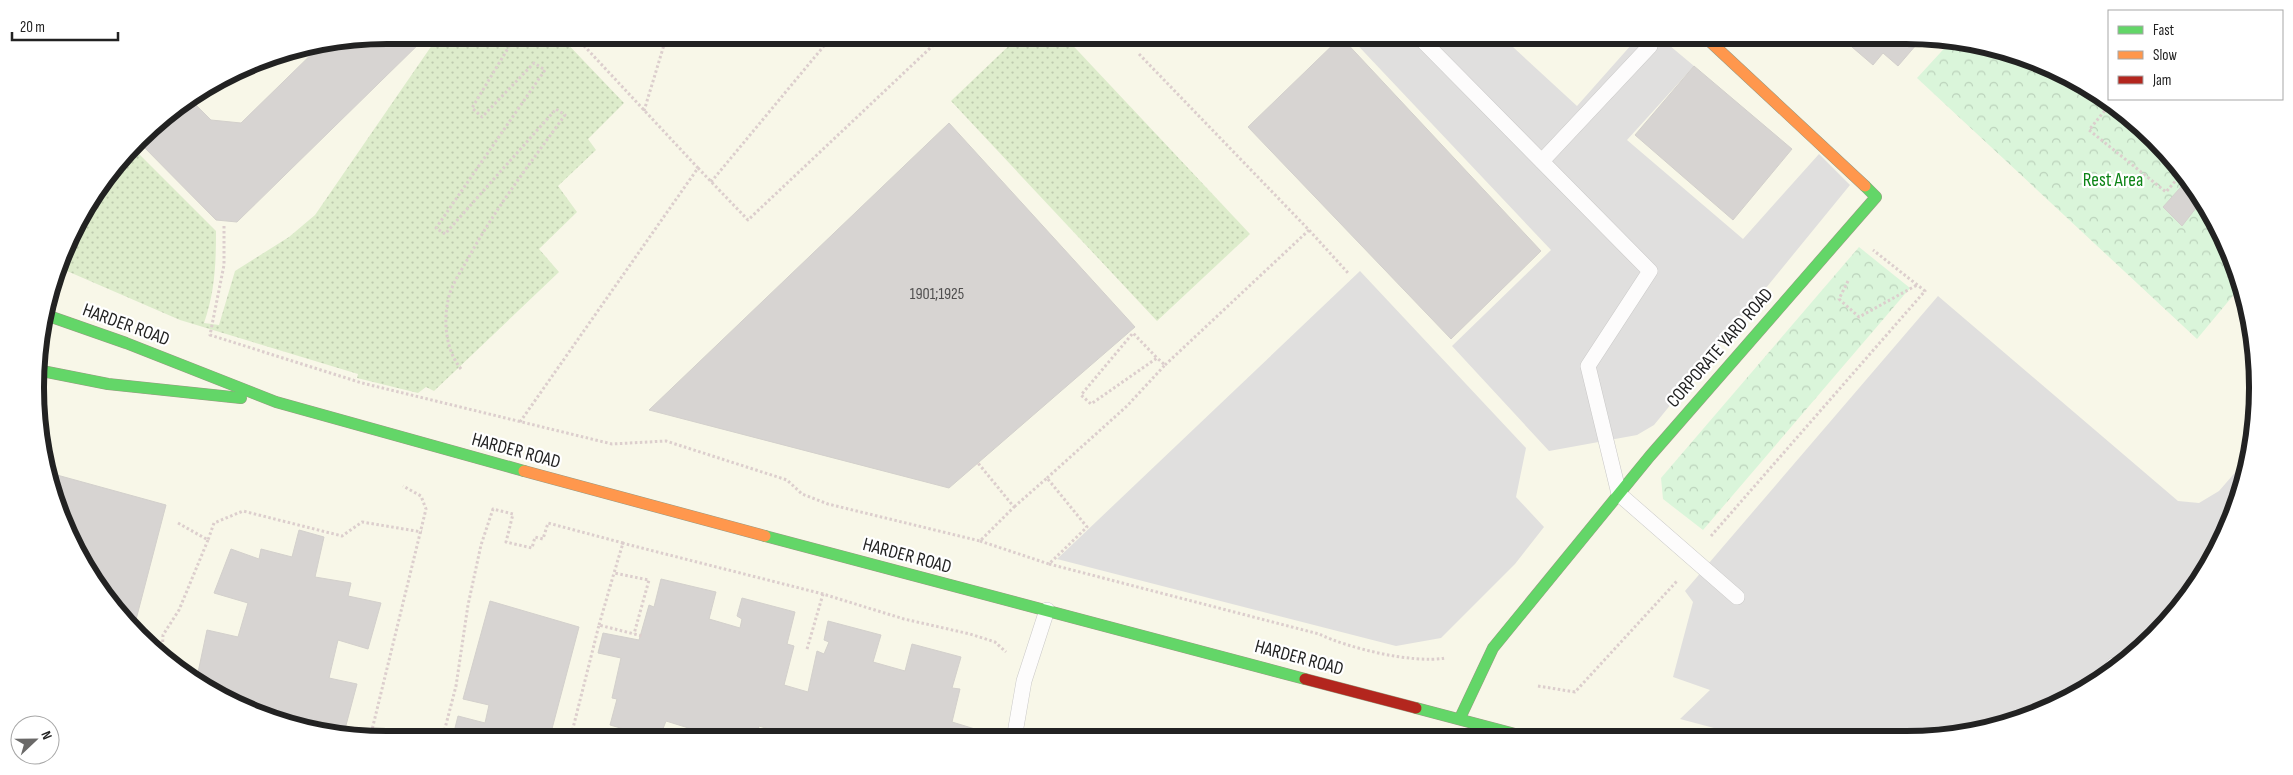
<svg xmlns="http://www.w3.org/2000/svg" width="2293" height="775" viewBox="0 0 2293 775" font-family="'Sofia Sans Condensed',sans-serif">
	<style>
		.education { fill: #f8f7e8 }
		.grass { fill: url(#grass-dots) }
		.park { fill: url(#park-crowns) }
		.parking { fill: #e0dfde }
		.building { fill: #d7d4d2; stroke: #d3d0cc }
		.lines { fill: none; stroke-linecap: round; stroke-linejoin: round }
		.lane-casing { stroke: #c9c8c7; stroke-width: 16 }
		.fast-casing { stroke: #999a82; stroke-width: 12 }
		.slow-casing { stroke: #999a82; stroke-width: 12 }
		.jam-casing { stroke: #999a82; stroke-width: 12 }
		.path { stroke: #dccecd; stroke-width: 3; stroke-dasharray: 2.5 2.5; stroke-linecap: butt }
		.lane { stroke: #fdfcfc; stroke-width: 15 }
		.fast { stroke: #63d668; stroke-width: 11 }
		.slow { stroke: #ff974d; stroke-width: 11 }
		.jam { stroke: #b3261e; stroke-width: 11 }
		.labels { text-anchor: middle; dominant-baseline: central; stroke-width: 4.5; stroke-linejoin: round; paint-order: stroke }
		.number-label { font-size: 16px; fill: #4f4e4e }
		.park-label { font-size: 19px; fill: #0c8416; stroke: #fff }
		.street-label { font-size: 19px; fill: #222; stroke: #fff }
		.rim { fill: none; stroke: #222; stroke-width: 6 }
	</style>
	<defs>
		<pattern id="grass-dots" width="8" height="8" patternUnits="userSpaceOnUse" patternTransform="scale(1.25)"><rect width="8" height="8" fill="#ddeccb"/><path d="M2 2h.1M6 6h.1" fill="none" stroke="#bdcaae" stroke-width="1.8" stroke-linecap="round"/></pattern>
		<pattern id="park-crowns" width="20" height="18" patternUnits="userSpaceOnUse" patternTransform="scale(1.25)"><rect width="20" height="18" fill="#daf5da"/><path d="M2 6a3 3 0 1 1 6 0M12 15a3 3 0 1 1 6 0" fill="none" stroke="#bbd2bb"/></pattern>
	</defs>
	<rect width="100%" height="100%" fill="#f0eeeb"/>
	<polygon class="education" points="388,35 1905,35 1975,42 2041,62 2102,95 2155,138 2199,192 2231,253 2251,319 2258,388 2251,457 2211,563 2155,637 2062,704 1952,737 388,740 318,733 252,713 191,680 138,637 95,584 47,478 36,411 38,342 71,231 108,173 155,123 253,62 319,42"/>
	<g class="grass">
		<path d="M439,35H559L624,103L588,139L596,150L558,186L577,212L539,249L559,272L434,391L426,387L418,393L357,378L358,374L180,320L60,268L71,231L108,173L132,147L216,231C216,263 215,292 204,323L219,325L235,271L289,237L315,215Z"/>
		<polygon points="1020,35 1063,35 1250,234 1157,321 951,101"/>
		<polygon points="1798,35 1821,35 1811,46"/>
	</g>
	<g class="park">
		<path d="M1952,40C2040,48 2122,99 2178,166C2185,175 2193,184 2199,193C2218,222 2231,253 2241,286L2197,339L1917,78Z"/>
		<polygon points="1859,247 1910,288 1703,530 1663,499 1661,478"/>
	</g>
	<g class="parking">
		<polygon points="1348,35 1500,35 1577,106 1640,35 1657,35 1694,66 1627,140 1743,239 1819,154 1850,185 1654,425 1637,435 1549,451 1452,346 1551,250"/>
		<polygon points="1360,271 1526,448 1516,497 1544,527 1515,564 1441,638 1396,646 1057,559"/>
		<polygon points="1938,296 2178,501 2199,503 2219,491 2252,453 2211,564 2155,637 2062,704 1952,737 1748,737 1680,719 1710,690 1673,677 1693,602 1685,591"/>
	</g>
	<g class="building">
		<polygon points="388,35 428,35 237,222 216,220 138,141 155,123 191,100 211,120 241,123 325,41"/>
		<polygon points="1838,35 1906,35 1923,37 1898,66 1883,53 1873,65"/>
		<polygon points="1341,37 1541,251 1451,339 1248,127"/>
		<polygon points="1694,66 1792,149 1733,220 1635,135"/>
		<polygon points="949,123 1135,327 949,488 649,410"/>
		<polygon points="2188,179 2203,199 2182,226 2163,207"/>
		<polygon points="46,472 166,505 133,631 95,584 47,478"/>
		<polygon points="299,530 324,537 315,577 351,583 348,596 381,603 368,649 338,640 329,678 357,684 345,729 316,720 315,730 252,713 223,697 225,686 196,682 207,630 238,637 248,603 214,593 231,549 259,559 261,549 292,557"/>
		<polygon points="661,579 716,592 709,619 740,628 742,619 737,616 742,598 795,612 787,644 794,646 784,685 808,692 817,651 824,654 829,642 824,640 828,621 881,635 873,662 905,671 912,644 961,657 952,688 960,689 952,722 988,733 986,739 802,739 759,726 757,735 749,733 747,739 693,739 695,730 666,721 659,739 610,725 617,699 612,698 621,658 598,653 603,633 639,640 649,605 654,607"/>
		<polygon points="490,601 579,627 549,740 452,740 458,716 485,723 489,705 463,699"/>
	</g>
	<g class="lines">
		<defs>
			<g id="lane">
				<polyline points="1417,35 1650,271 1588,366 1619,494 1737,597"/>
				<polyline points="1542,161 1650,46"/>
				<polyline points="2112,668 2114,665"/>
				<polyline points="1014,739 1024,681 1047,610"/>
			</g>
			<g id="fast">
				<polyline points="46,315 126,343 276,402 524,471"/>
				<polyline points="37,370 108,384 241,398"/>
				<polyline points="765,536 1305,679"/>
				<polyline points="1416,708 1530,738"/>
				<polyline points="1460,718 1493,648 1650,456 1876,197 1865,186"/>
			</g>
			<g id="slow">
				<polyline points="1703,35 1865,186"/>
				<polyline points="524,471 765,536"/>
			</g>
			<polyline id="jam" points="1305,679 1416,708"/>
		</defs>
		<use href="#lane" class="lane-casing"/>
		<use href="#fast" class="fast-casing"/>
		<use href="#slow" class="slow-casing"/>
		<use href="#jam" class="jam-casing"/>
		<g class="path">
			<polyline points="1139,54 1309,230 1349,274"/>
			<polyline points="2111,103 2089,130 2166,192 2183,172"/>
			<polyline points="644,111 667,35"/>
			<polyline points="698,168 748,220 944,35"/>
			<polyline points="711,182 833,35"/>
			<polyline points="224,226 224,265 210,335 362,383 612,444 666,441 787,480 802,494 828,504 980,541 1014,507 978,463"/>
			<polyline points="1848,281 1839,299 1859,317 1917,285"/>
			<polyline points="1165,365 1309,230"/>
			<path d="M461,369C445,349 443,320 449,296C453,282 463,268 470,255C497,206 532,161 565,115L556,109L445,234L436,228L545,70L534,63L482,117L472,108L516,35"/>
			<polyline points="520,422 698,168 574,35"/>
			<polyline points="1047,478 1127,406 1165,365 1157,358 1091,404 1081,395 1133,333 1157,358"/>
			<polyline points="178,523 208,540 214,523 243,511 342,536 362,522 422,532"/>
			<polyline points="1711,536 1925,291 1873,250"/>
			<polyline points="980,541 1049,564 1087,527 1047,478 1014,507"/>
			<polyline points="622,543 823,594"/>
			<path d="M1049,564L1319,634C1348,648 1413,664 1445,658"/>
			<polyline points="599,625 614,573"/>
			<polyline points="807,649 823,594 904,619 970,634 995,642 1006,652"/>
			<polyline points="162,657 163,635 179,610 208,540"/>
			<polyline points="1538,686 1575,692 1677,581"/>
			<polyline points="370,738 426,509 421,496 403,486"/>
			<polyline points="442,740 456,686 468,605 481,545 493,509 513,514 506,542 532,548 535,537 543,539 548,523 623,543 614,573 649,580 634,634"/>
			<polyline points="570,740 599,625 642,636"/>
		</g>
		<use href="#lane" class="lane"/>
		<use href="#fast" class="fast"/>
		<use href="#slow" class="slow"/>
		<use href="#jam" class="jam"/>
	</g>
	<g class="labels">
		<g class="number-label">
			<text x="937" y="294">1901;1925</text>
		</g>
		<g class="park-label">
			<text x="2113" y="180">Rest Area</text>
		</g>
		<g class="street-label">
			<text transform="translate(126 325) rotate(20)">HARDER ROAD</text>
			<text transform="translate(1720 348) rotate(-49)">CORPORATE YARD ROAD</text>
			<text transform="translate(516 451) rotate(15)">HARDER ROAD</text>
			<text transform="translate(907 556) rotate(15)">HARDER ROAD</text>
			<text transform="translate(1299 658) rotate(15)">HARDER ROAD</text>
		</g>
	</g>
	<path d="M0 0H2293V775H0ZM387 44H1906A343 343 0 0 1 2249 387V388A343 343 0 0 1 1906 731H387A343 343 0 0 1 44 388V387A343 343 0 0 1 387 44Z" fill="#fff" fill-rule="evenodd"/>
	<path class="rim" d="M387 44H1906A343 343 0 0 1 2249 387V388A343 343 0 0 1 1906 731H387A343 343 0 0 1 44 388V387A343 343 0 0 1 387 44Z"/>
	<rect x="2108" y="10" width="175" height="90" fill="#ffffff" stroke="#a7a7a7"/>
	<rect x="2118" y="26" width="25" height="8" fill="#63d668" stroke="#a7a7a7"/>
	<text x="2153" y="35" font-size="15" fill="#222222">Fast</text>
	<rect x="2118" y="51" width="25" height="8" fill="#ff974d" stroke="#a7a7a7"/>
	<text x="2153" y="60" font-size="15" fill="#222222">Slow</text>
	<rect x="2118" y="76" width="25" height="8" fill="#b3261e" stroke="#a7a7a7"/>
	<text x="2153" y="85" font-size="15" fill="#222222">Jam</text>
	<g transform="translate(35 740) rotate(68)"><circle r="24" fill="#ffffff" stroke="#a7a7a7"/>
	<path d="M0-4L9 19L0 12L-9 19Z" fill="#6a6968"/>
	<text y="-8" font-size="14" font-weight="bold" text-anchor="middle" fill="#222222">N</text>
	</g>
	<path d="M12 32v8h106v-8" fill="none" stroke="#222222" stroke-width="2.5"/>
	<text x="20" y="32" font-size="15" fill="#222222" stroke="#ffffff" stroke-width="4" paint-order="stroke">20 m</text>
</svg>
